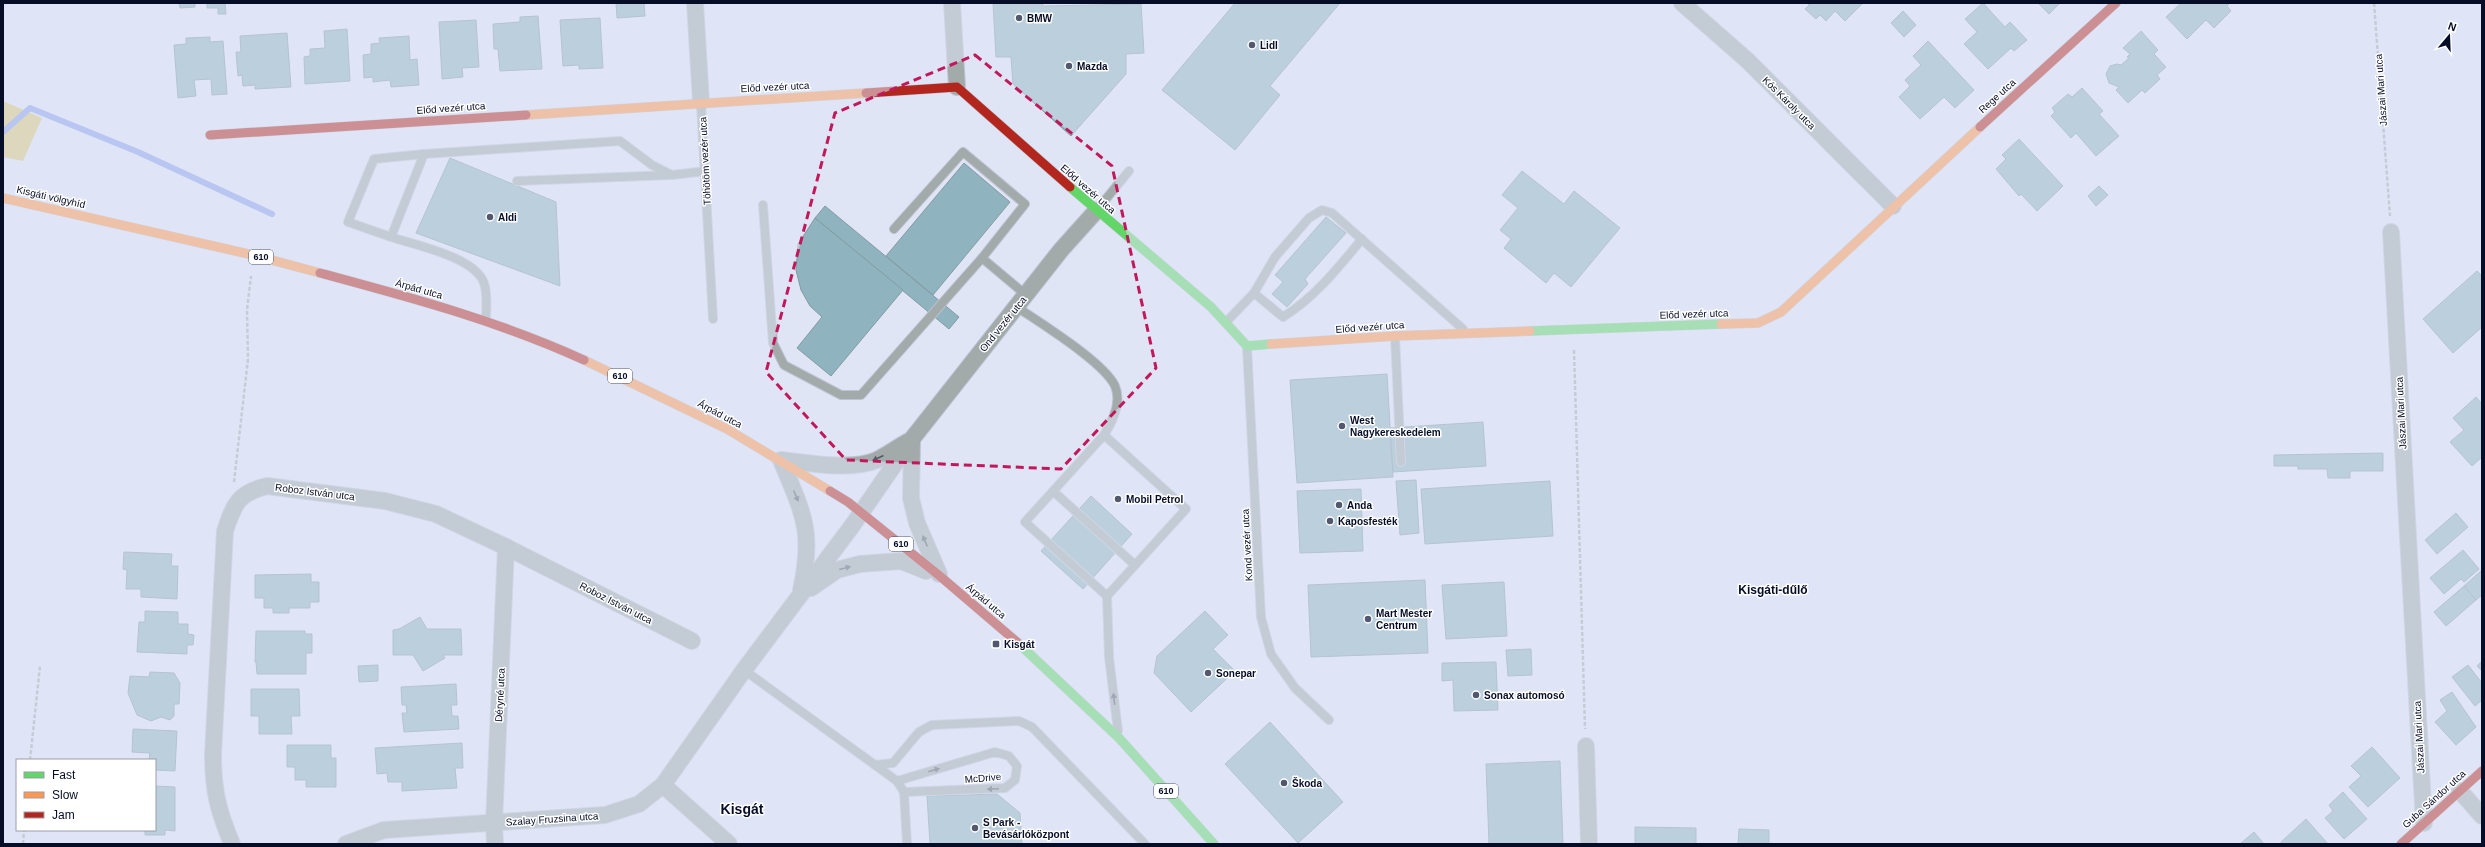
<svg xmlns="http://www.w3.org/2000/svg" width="2485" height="847" viewBox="0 0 2485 847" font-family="Helvetica,sans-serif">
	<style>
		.green { fill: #dcc57a }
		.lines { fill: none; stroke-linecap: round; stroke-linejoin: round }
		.stream { stroke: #89a0ec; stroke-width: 6 }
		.building { fill: #90b4bf; stroke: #839aa3 }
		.lane-casing { stroke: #bec3d2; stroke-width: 10 }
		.street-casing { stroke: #bec3d2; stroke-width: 18 }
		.fast-casing { stroke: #bec3d2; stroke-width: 10 }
		.slow-casing { stroke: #bec3d2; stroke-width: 10 }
		.jam-casing { stroke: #bec3d2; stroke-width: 10 }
		.path { stroke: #a7aeb3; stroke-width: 2.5; stroke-dasharray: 4 2; stroke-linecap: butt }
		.lane { stroke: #a2aaaa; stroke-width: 8 }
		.street { stroke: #a2aaaa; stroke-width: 16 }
		.fast { stroke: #63d668; stroke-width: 9 }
		.slow { stroke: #ff974d; stroke-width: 9 }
		.jam { stroke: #b3261e; stroke-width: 9 }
		.oneway { fill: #545c68 }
		.marked { fill: none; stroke: #c2185b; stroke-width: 3; stroke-dasharray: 8 5; stroke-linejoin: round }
		.poi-dot { fill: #52596f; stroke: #fff; stroke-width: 1.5 }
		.labels { text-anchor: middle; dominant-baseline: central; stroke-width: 3; stroke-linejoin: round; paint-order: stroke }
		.shield { fill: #fff; stroke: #515668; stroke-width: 1 }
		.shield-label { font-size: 9px; font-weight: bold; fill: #060d27 }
		.poi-label { font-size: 10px; font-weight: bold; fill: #060d27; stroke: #fff; text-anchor: start }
		.street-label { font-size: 10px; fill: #060d27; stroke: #fff }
		.quarter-label { font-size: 12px; font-weight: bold; fill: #060d27; stroke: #fff }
		.district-label { font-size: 14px; font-weight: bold; fill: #060d27; stroke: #fff }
	</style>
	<rect width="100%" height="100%" fill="#dfe5f5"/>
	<polygon class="green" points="3,101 42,118 23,161 3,157"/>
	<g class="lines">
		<polyline class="stream" points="3,132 30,108 138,152 272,214"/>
	</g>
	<g class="building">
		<polygon points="179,3 195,3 195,7 180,8"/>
		<polygon points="207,3 225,3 226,14 218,14 218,8 207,8"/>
		<polygon points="616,3 644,3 645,16 617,18"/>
		<polygon points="993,3 1042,3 1043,6 1141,4 1144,53 1126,54 1126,74 1071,136 1013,84 1011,57 996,57"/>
		<polygon points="1235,3 1340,3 1270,86 1280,95 1235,150 1162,90"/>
		<polygon points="1808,3 1863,3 1845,21 1835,11 1826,21 1820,15 1816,19 1805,9 1809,5"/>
		<polygon points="1983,3 2005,27 2010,22 2027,40 2014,51 2011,48 1988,69 1964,44 1977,32 1965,19"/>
		<polygon points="2038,3 2060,3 2049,14"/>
		<polygon points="2181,3 2230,3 2227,6 2231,11 2214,28 2206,20 2187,39 2166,17"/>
		<polygon points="1903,11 1916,25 1904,37 1891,23"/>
		<polygon points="538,16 542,69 500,71 498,49 494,49 493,24 520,22 520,17"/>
		<polygon points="600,18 603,68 579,69 579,65 563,66 560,20"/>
		<polygon points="476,20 479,67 462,68 463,77 442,79 439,22"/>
		<polygon points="347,29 350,81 305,84 304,57 310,56 310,49 325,48 324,31"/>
		<polygon points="2141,31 2158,50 2154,54 2166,67 2157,75 2160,79 2145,93 2142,90 2128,103 2116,90 2119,87 2109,83 2106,74 2110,66 2117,64 2121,65 2129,58 2127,57 2130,54 2123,48"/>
		<polygon points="287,33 291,87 255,89 255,85 243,86 242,75 238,76 236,52 241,52 240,36"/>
		<polygon points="409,36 410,60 417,59 419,85 391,87 390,80 373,82 373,77 364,78 363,55 371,54 371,44 380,43 379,38"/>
		<polygon points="210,37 210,42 223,41 227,94 212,95 211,79 194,80 196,96 178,98 174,45 186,44 186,38"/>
		<polygon points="1928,41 1974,90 1955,108 1944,97 1920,119 1899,97 1910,86 1905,80 1921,65 1913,56"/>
		<polygon points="2082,88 2103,111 2099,114 2119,136 2096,156 2076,133 2071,138 2051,116 2055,112 2052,108 2068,94 2072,97"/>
		<polygon points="2019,139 2063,186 2037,211 2021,194 2019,196 1996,169 2006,159 2002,155"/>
		<polygon points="450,158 556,202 560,286 416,233"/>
		<polygon points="964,163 1010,202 933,295 886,256"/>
		<polygon points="1522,171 1564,204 1574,191 1620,228 1571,287 1554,273 1546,283 1504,248 1511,239 1500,230 1518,208 1502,195"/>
		<polygon points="2099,186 2108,195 2096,206 2088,196"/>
		<polygon points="825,206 959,317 949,329 815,218"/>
		<polygon points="1326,217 1346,233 1305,279 1308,284 1287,307 1272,294 1283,282 1275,275"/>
		<polygon points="815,218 903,290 831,376 797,348 822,317 810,306 801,290 796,270 798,244"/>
		<polygon points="2477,271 2482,276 2482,327 2453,353 2423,319"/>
		<polygon points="1387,374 1393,477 1297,483 1290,380"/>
		<polygon points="2476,397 2482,404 2482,457 2472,466 2450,442 2464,430 2453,418"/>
		<polygon points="1483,422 1486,466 1393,472 1390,428"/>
		<polygon points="2383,453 2383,471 2350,471 2350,478 2328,478 2327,469 2298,469 2298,466 2274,466 2274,455"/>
		<polygon points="1416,480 1419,533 1400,535 1396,481"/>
		<polygon points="1550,481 1553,536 1425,544 1421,489"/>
		<polygon points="1361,489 1363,551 1300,553 1297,491"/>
		<polygon points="1091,496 1132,534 1083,589 1041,551"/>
		<polygon points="2456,513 2468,527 2437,554 2425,540"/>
		<polygon points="2463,550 2479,569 2464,582 2461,579 2444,594 2430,578"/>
		<polygon points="124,552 172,554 171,566 178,566 177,599 141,597 141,589 126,589 127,570 123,569"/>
		<polygon points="2482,570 2482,595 2476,600 2464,586"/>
		<polygon points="311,574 311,582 319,582 319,602 310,602 310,608 289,608 289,613 273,613 273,608 264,608 264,598 255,598 255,575"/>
		<polygon points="1425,580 1428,653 1311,657 1308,585"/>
		<polygon points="1504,582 1507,636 1446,639 1442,585"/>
		<polygon points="2464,586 2476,600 2446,626 2434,612"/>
		<polygon points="145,611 178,612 178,624 188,624 188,634 194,635 193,645 187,645 187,654 137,652 139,622 145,622"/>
		<polygon points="1205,611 1228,635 1213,649 1235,671 1191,712 1154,673 1157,656"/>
		<polygon points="420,617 427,629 461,629 462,655 443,655 445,658 423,671 413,655 393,655 393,630 399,629"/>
		<polygon points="256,631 305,631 305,634 312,634 312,653 306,653 306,674 257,674 256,662 255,662"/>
		<polygon points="1531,649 1532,675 1508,676 1506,650"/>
		<polygon points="2482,661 2482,671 2477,666"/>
		<polygon points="1496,662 1498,710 1454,711 1453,680 1442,681 1442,663"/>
		<polygon points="378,665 378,681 359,682 358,666"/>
		<polygon points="2468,665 2482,683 2482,700 2475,706 2452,677"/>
		<polygon points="150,672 174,673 180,683 179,704 174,704 174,716 170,720 161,717 151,721 137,715 128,693 130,676 149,677"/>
		<polygon points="456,684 457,705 451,705 452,716 458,716 459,729 404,732 402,713 407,713 406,705 402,705 401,687"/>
		<polygon points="251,689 299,689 300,716 291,716 292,734 259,734 259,716 251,716"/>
		<polygon points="2452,692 2476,727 2456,745 2435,722 2447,711 2440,700"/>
		<polygon points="1270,722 1343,802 1298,843 1225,764"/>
		<polygon points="133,729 177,731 175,771 155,770 155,760 149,760 150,753 132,752"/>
		<polygon points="462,743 463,768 455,768 457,788 402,791 402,782 388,782 387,773 377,774 375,748"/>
		<polygon points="287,745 331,745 331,758 336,758 336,787 306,787 306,780 295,780 295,767 287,767"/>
		<polygon points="2372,747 2400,778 2368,807 2349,787 2361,776 2351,766"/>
		<polygon points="1560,761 1563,844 1489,844 1486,764"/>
		<polygon points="155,786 175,787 175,831 165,830 165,835 145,835 145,830 138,830 155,830"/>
		<polygon points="2343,792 2367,819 2344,839 2325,818 2333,811 2329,805"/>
		<polygon points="997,794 1020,813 1022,844 930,844 927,796"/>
		<polygon points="2306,819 2328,844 2282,844 2281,842"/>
		<polygon points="1635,827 1696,828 1696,844 1635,844"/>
		<polygon points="1739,829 1769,830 1769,844 1738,844"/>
		<polygon points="2254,832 2264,844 2240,844"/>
	</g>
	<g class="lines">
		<defs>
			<g id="lane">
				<polyline points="701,105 713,319"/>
				<polyline points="517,181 671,175"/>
				<polyline points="763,205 773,343 784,365 841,395 861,395 982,258"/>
				<polyline points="1096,211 1129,171"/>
				<polyline points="894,229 963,152 1025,204 982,258 1026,295"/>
				<polyline points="391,237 348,222 374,159 424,154"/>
				<path d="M1254,293L1283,317C1315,297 1338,268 1362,239"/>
				<path d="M1017,307C1040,323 1104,362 1115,386C1122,403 1113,421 1104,435L1025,522L1107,596L1186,509L1104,435"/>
				<path d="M486,320C486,308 488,295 484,283C475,257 415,245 391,237L424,154L620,141L652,165L672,175L706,171"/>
				<polyline points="1226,322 1254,293 1275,257 1309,218 1322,210 1332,213 1463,329"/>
				<polyline points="1395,337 1401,462"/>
				<polyline points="1247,347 1261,617 1271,654 1295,688 1329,720"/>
				<polyline points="1053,491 1135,565"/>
				<polyline points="1107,596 1109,657 1118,731"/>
				<polyline points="744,670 875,765 893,763 919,732 932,725 1019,721 1032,727 1145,844"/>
				<polyline points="875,765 897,781 904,792 907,844"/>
				<polyline points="897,781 995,752 1009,756 1017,766 1015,780 1005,788 904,792"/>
			</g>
			<g id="street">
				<polyline points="695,3 701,102"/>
				<polyline points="952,3 957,87"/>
				<polyline points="1682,3 1748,61 1893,206"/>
				<polyline points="2391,232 2424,823"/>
				<polyline points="912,439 911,498 917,523 939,574"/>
				<polyline points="811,588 837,570 860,564 901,561 926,571"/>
				<path d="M801,590C814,530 803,514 781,460C809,463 851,471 877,460C887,455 897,448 907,442"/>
				<polyline points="1586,746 1589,844"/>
				<polyline points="663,785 729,844"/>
				<polyline points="2460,791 2482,816"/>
				<path d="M232,844C218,810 213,791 213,754L225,531C234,504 238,493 267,486L385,501L436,514L506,547L692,641"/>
				<polyline points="346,844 384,830 605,815 639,804 663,785 744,670 852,526 912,439 1061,250 1096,211"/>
				<polyline points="495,844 494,823 506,547"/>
			</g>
			<g id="fast">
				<polyline points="1070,187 1211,307 1247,346 1271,344"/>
				<polyline points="1530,331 1721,324"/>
				<polyline points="1017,642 1119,738 1214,844"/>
			</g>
			<g id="slow">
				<polyline points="526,115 866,93"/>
				<polyline points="3,198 253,255 320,273"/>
				<polyline points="1721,324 1758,323 1781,312 1980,127"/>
				<polyline points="1271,344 1395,336 1530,331"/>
				<polyline points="584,360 727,429 830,491"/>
			</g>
			<g id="jam">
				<polyline points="866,93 957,87 1070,187"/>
				<polyline points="1980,127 2116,3"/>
				<polyline points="210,135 526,115"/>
				<path d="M320,273C409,297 499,321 584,360"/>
				<polyline points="830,491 848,502 941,577 1017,642"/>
				<polyline points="2401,844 2482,771"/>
			</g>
		</defs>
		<use href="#lane" class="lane-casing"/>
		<use href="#street" class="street-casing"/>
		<use href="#fast" class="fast-casing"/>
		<use href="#slow" class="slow-casing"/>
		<use href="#jam" class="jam-casing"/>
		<g class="path">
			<polyline points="2374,3 2390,216"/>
			<polyline points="1574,350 1585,729"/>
			<polyline points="234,482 248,359 247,310 251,276"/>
			<polyline points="30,760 40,666"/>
			<polyline points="23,844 24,830"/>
		</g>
		<use href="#lane" class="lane"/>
		<use href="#street" class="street"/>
		<use href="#fast" class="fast"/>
		<use href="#slow" class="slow"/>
		<use href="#jam" class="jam"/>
	</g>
	<defs><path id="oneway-solid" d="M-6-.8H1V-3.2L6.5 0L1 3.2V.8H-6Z"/></defs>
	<g class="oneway">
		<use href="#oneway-solid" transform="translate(878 458) rotate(156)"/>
		<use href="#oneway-solid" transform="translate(796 496) rotate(67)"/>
		<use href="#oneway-solid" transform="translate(925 541) rotate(-113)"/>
		<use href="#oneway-solid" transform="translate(845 568) rotate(-15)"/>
		<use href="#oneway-solid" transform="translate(1114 699) rotate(-97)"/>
		<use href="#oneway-solid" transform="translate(934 770) rotate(-16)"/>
		<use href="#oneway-solid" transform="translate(993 789) rotate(178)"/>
	</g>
	<path d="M0 0H2485V847H0ZM975,55L1112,166L1156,368L1061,469L846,460L766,372L835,113Z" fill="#dfe5f5" fill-opacity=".55" fill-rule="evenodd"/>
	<path class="marked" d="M975,55L1112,166L1156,368L1061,469L846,460L766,372L835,113Z"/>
	<g class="poi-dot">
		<circle cx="1019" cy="18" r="4"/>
		<circle cx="1252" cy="45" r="4"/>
		<circle cx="1069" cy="66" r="4"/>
		<circle cx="490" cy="217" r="4"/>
		<circle cx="1342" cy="426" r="4"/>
		<circle cx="1118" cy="499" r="4"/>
		<circle cx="1339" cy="505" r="4"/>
		<circle cx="1330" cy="521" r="4"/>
		<circle cx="1368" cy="619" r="4"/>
		<rect x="992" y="640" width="8" height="8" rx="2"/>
		<circle cx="1208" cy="673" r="4"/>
		<circle cx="1476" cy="695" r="4"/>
		<circle cx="1284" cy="783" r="4"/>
		<circle cx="975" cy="828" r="4"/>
	</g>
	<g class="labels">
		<g class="shield">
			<rect x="249" y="250" width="24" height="14" rx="3"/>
			<rect x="608" y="369" width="24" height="14" rx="3"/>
			<rect x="889" y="537" width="24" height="14" rx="3"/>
			<rect x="1154" y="784" width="24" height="14" rx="3"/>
		</g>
		<g class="shield-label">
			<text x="261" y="257">610</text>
			<text x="620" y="376">610</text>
			<text x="901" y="544">610</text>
			<text x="1166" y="791">610</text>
		</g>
		<g class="poi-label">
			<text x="1027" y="18">BMW</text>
			<text x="1260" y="45">Lidl</text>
			<text x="1077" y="66">Mazda</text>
			<text x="498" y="217">Aldi</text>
			<text x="1350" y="420">West<tspan x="1350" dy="12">Nagykereskedelem</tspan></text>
			<text x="1126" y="499">Mobil Petrol</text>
			<text x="1347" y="505">Anda</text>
			<text x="1338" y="521">Kaposfesték</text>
			<text x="1376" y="613">Mart Mester<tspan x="1376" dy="12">Centrum</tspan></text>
			<text x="1004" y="644">Kisgát</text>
			<text x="1216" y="673">Sonepar</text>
			<text x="1484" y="695">Sonax automosó</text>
			<text x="1292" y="783">Škoda</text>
			<text x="983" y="822">S Park -<tspan x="983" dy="12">Bevásárlóközpont</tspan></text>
		</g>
		<g class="street-label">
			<text transform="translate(775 87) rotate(-3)">Előd vezér utca</text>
			<text transform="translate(2381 90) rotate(-94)">Jászai Mari utca</text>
			<text transform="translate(1997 96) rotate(-42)">Rege utca</text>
			<text transform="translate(1789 103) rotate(45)">Kós Károly utca</text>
			<text transform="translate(451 108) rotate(-4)">Előd vezér utca</text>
			<text transform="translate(705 161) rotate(-93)">Töhötöm vezér utca</text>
			<text transform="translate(1088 189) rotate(41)">Előd vezér utca</text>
			<text transform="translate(51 197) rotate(13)">Kisgáti völgyhíd</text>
			<text transform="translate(419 289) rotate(16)">Árpád utca</text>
			<text transform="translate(1694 314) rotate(-2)">Előd vezér utca</text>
			<text transform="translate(1003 324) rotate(-51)">Ond vezér utca</text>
			<text transform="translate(1370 327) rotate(-4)">Előd vezér utca</text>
			<text transform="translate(2401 413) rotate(-93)">Jászai Mari utca</text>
			<text transform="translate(720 414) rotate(28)">Árpád utca</text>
			<text transform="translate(315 492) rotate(7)">Roboz István utca</text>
			<text transform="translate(1247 545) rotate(-93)">Kond vezér utca</text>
			<text transform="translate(986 601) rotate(40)">Árpád utca</text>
			<text transform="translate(616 603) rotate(27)">Roboz István utca</text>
			<text transform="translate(500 695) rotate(-87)">Déryné utca</text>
			<text transform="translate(2419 737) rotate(-93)">Jászai Mari utca</text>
			<text transform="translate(983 778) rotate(-5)">McDrive</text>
			<text transform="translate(2434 799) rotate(-42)">Guba Sándor utca</text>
			<text transform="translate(552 819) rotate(-4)">Szalay Fruzsina utca</text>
		</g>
		<g class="quarter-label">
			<text x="1773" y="590">Kisgáti-dűlő</text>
		</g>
		<g class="district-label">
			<text x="742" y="809">Kisgát</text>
		</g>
	</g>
	<rect width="2485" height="847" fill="none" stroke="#060d27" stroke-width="8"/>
	<rect x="16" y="759" width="140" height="72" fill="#ffffff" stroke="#9b9ea9"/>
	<rect x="24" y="772" width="20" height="6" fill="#63d668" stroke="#9b9ea9"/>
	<text x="52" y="779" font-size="12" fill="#060d27">Fast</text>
	<rect x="24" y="792" width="20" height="6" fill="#ff974d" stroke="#9b9ea9"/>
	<text x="52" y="799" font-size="12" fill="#060d27">Slow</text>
	<rect x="24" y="812" width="20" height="6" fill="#b3261e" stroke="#9b9ea9"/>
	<text x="52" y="819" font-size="12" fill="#060d27">Jam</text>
	<g transform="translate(2449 36) rotate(19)" stroke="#ffffff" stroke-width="3" paint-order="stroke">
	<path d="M0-3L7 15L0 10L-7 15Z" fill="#060d27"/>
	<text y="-6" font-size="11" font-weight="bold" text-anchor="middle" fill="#060d27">N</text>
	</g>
</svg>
